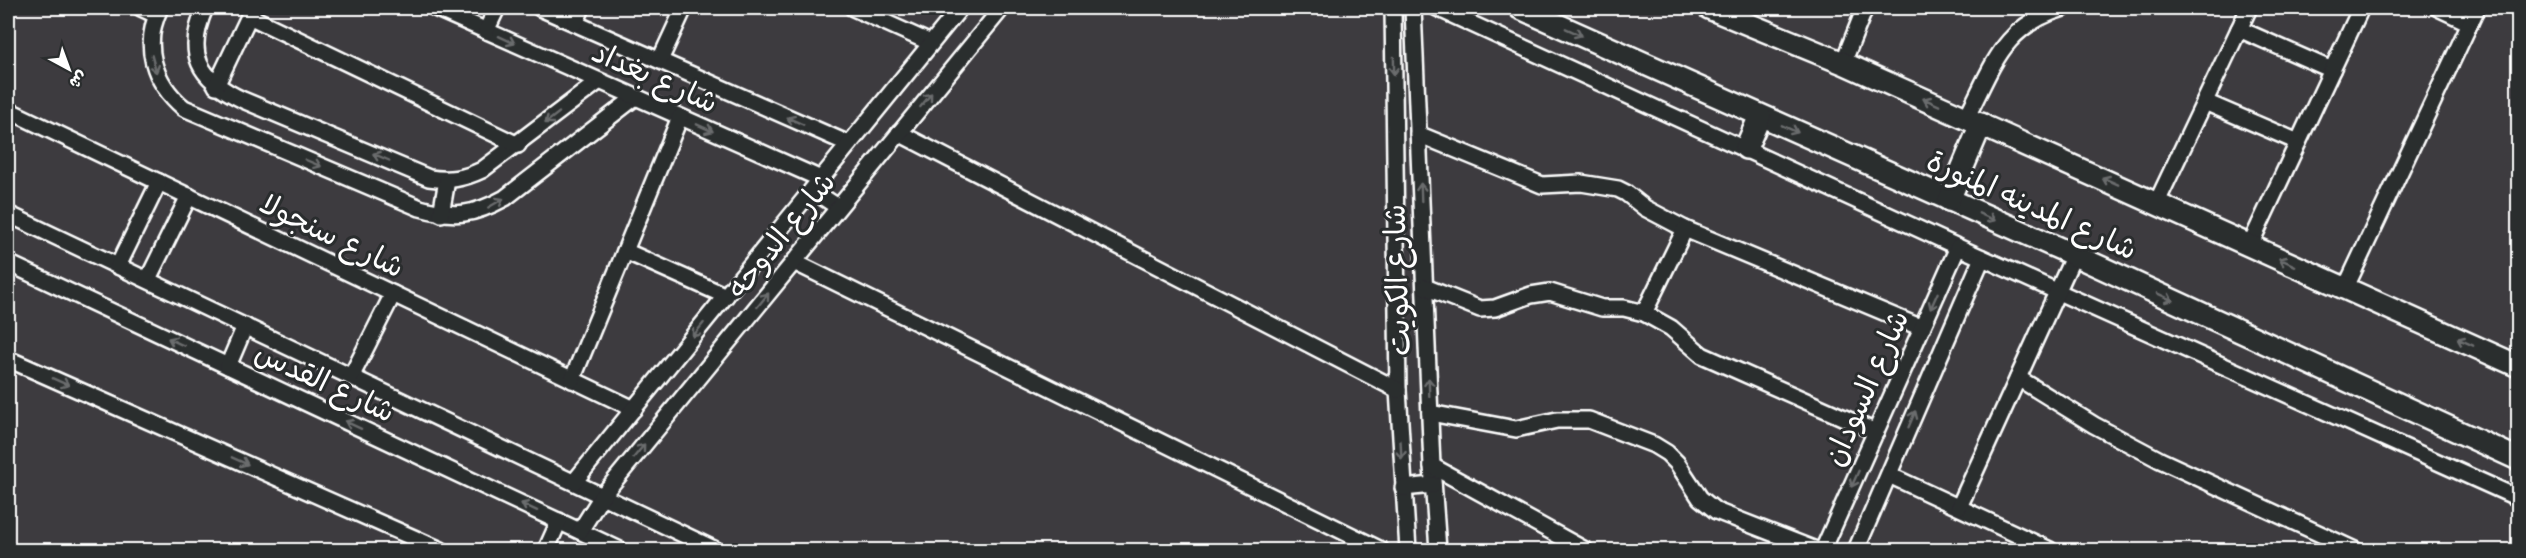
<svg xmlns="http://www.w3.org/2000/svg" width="2526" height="558" viewBox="0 0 2526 558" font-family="Caveat,'Playpen Sans Arabic',sans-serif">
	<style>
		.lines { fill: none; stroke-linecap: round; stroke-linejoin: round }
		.street-casing { stroke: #fff; stroke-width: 20 }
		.secondary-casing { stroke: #fff; stroke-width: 26 }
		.street { stroke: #2a2d2e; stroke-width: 15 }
		.secondary { stroke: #2a2d2e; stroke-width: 21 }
		.oneway { stroke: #6a6c6d }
		.labels { text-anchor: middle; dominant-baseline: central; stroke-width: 6; stroke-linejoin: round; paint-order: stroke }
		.street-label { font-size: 30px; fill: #fff; stroke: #2a2d2e }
	</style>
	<rect width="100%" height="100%" fill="#3d3b3f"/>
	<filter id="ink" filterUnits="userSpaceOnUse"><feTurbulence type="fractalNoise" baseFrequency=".0167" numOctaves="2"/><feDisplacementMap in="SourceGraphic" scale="12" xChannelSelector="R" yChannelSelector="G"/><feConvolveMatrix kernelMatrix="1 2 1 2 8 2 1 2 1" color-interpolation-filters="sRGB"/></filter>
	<g filter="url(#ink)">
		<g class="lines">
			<defs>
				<g id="street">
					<polyline points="141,8 156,15"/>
					<path d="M160,8C142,45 153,82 184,108L420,208C455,218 474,215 505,198L634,98"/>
					<path d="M205,8C185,54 198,79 243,100L429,178C449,181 463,179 482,170L598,82"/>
					<polyline points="435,8 821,179"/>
					<polyline points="540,8 849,144"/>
					<polyline points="853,8 931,43"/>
					<polyline points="1393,8 1398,390 1408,550"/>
					<polyline points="1413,8 1432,466 1438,550"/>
					<polyline points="1437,8 1958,247 2518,498"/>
					<polyline points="2438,8 2470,23"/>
					<polyline points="249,16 518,145"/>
					<polyline points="575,23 582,8"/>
					<polyline points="2239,29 2332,70"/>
					<polyline points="486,31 497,8"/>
					<polyline points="660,60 684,8"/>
					<polyline points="1843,63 1865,8"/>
					<polyline points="216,86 253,8"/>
					<polyline points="2205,102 2298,142"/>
					<polyline points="8,110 634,409"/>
					<path d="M1966,118C1994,65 2002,26 2064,8"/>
					<polyline points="899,133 1398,390"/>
					<polyline points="1418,134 1542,185 1581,183 1618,189 1626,193 1645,208 1685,229 1922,328"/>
					<polyline points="812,190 838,207"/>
					<polyline points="2157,202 2249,8"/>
					<polyline points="8,214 716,550"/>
					<polyline points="441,214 447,180"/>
					<polyline points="2250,245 2361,8"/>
					<polyline points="625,251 726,296"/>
					<polyline points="794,262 1381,550"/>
					<polyline points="8,263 620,550"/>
					<polyline points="118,266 159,182"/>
					<polyline points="148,279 189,196"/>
					<polyline points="1425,287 1480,309 1495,308 1531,295 1550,292 1602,308 1624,308 1644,313 1671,328 1702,355 1876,432"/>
					<polyline points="2345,289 2477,8"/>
					<polyline points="1644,313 1685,229"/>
					<polyline points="8,359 441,550"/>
					<polyline points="228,366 245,326"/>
					<polyline points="351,377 393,294"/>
					<polyline points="2018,378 2094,425 2160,460 2355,550"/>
					<polyline points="572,380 680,117"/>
					<polyline points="1430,413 1516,429 1557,420 1589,420 1654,445 1667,453 1677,463 1700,498 1716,511 1816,550"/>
					<polyline points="1432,466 1585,550"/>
					<polyline points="1889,475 2050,550"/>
					<polyline points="574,482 960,8"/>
					<polyline points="1403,488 1433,485"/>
					<polyline points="1959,507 2074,255"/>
					<polyline points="580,531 602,496 1002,8"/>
					<polyline points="546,550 559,521"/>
					<polyline points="1823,550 1958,247"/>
					<polyline points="1856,550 1982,258"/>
				</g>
				<g id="secondary">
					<polyline points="1520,8 2074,255 2518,459"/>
					<polyline points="1709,8 1843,63 2518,366"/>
					<polyline points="1746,148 1760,116"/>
					<polyline points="1949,200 1981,124"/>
				</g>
			</defs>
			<use href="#street" class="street-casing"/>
			<use href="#secondary" class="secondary-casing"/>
			<use href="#street" class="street"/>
			<use href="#secondary" class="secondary"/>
		</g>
		<defs><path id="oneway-shaft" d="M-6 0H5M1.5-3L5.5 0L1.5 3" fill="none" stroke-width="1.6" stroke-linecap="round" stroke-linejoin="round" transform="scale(1.5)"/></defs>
		<g class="oneway">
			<use href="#oneway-shaft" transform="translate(1574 32) rotate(24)"/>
			<use href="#oneway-shaft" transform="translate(507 40) rotate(25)"/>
			<use href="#oneway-shaft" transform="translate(154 64) rotate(75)"/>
			<use href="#oneway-shaft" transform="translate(1394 66) rotate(89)"/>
			<use href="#oneway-shaft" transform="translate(926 100) rotate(-51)"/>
			<use href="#oneway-shaft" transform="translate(1931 102) rotate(-156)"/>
			<use href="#oneway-shaft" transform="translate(552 118) rotate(142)"/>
			<use href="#oneway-shaft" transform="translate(795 121) rotate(-156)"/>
			<use href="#oneway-shaft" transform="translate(705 128) rotate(24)"/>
			<use href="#oneway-shaft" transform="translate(1790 129) rotate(24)"/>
			<use href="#oneway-shaft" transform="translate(381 157) rotate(-157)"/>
			<use href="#oneway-shaft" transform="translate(313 163) rotate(23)"/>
			<use href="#oneway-shaft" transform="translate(2110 181) rotate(-156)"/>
			<use href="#oneway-shaft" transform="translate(1421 192) rotate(-92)"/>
			<use href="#oneway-shaft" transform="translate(496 203) rotate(-30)"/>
			<use href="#oneway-shaft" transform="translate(1987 217) rotate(24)"/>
			<use href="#oneway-shaft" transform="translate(2287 262) rotate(-155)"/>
			<use href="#oneway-shaft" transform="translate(2165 297) rotate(25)"/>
			<use href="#oneway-shaft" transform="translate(763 300) rotate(-51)"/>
			<use href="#oneway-shaft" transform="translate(1934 301) rotate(114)"/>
			<use href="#oneway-shaft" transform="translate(698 330) rotate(129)"/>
			<use href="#oneway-shaft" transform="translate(176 342) rotate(-155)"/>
			<use href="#oneway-shaft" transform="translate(2465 342) rotate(-156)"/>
			<use href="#oneway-shaft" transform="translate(61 382) rotate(24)"/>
			<use href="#oneway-shaft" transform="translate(1429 387) rotate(-92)"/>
			<use href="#oneway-shaft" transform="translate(1912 419) rotate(-67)"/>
			<use href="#oneway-shaft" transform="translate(353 425) rotate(-155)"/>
			<use href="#oneway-shaft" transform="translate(1401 450) rotate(87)"/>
			<use href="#oneway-shaft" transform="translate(639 451) rotate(-51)"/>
			<use href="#oneway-shaft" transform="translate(240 461) rotate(24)"/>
			<use href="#oneway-shaft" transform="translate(1855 479) rotate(114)"/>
			<use href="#oneway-shaft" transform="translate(529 507) rotate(-155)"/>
		</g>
	</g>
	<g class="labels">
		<g class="street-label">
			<text transform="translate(655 77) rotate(24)">شارع بغداد</text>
			<text transform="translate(2032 205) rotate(24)">شارع المدينه المنورة</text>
			<text transform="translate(332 235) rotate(26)">شارع سنجولا</text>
			<text transform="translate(781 235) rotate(-51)">شارع الدوحه</text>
			<text transform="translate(1397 280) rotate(-92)">شارع الكويت</text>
			<text transform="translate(325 382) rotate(25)">شارع القدس</text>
			<text transform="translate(1866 388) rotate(-66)">شارع السودان</text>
		</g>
	</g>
	<rect width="2526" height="558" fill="none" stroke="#2a2d2e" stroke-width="30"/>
	<rect x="15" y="15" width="2496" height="528" fill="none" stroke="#fff" stroke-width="2" filter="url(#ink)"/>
	<g transform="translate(69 69) rotate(139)" stroke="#2a2d2e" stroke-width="4.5" paint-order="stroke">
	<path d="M0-4.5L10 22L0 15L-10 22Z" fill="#ffffff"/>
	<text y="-9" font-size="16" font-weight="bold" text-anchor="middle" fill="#ffffff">ش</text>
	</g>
</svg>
